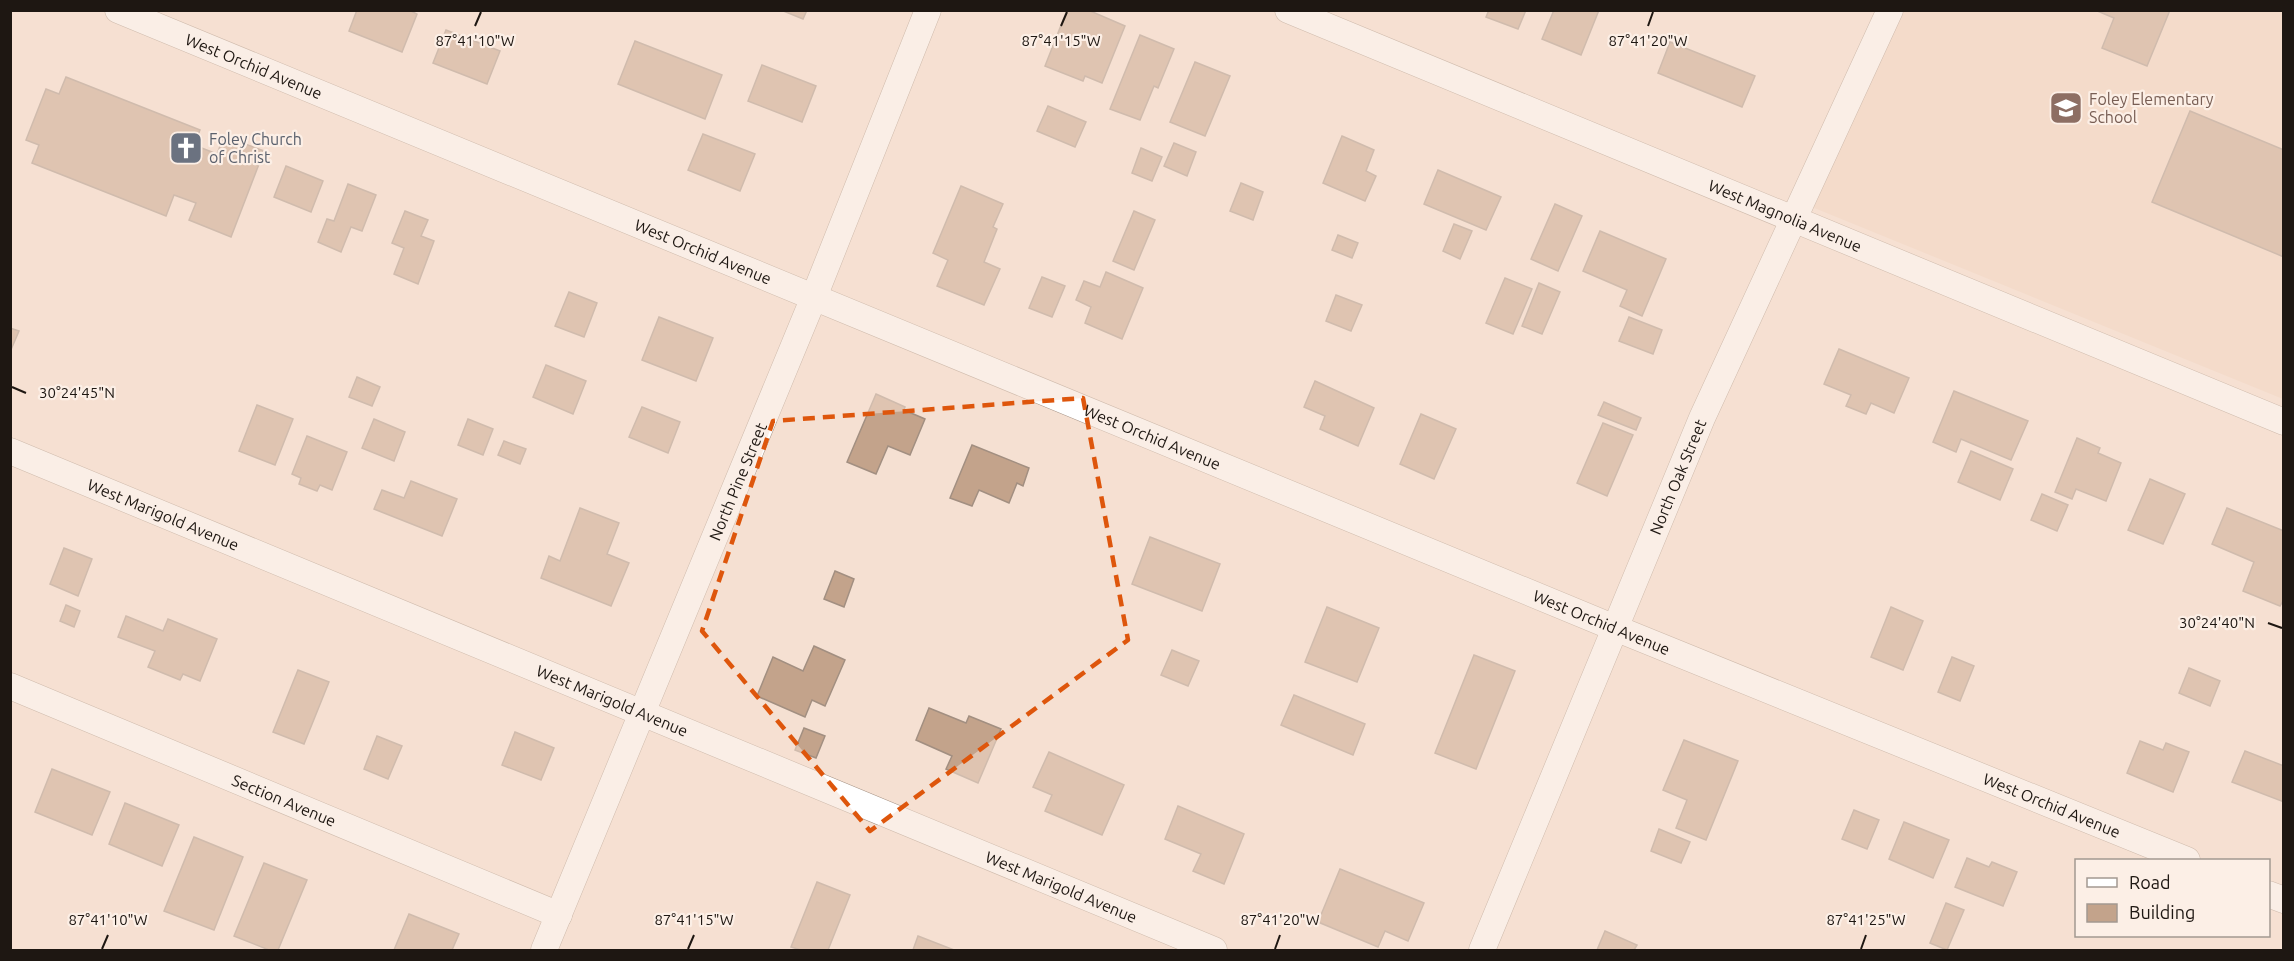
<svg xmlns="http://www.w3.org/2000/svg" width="2294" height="961" viewBox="0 0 2294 961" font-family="Ubuntu,sans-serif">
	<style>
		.built { fill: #f1d5c2 }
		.building { fill: #c3a38b; stroke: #a28f81; stroke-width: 1.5 }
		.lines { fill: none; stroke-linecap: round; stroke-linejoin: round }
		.minor-casing { stroke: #a28f81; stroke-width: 27 }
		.minor { stroke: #fff; stroke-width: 26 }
		.marked { fill: none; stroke: #de560c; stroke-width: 4.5; stroke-dasharray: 12 8; stroke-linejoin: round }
		.ticks { fill: none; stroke: #1e1712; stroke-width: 2 }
		.labels { text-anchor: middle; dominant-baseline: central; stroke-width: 4.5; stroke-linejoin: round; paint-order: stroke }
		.street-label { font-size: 16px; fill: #1e1712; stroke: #fcefe6 }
		.education-label { font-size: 16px; fill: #785e54; stroke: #fcefe6; text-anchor: start }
		.worship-label { font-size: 16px; fill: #5b616d; stroke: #fcefe6; text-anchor: start }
		.ticks-label { font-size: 15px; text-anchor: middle; fill: #1e1712; stroke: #fcefe6; stroke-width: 4.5; stroke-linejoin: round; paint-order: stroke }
	</style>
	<rect width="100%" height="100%" fill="#f5e0d2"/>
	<polygon class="built" points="1891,11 2283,11 2283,399 1807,205"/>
	<g class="building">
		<polygon points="357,10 409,10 417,14 402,52 349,31"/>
		<polygon points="781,10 807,10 803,19"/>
		<polygon points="1067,10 1088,10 1125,26 1102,83 1085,76 1083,81 1045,66"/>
		<polygon points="1489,10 1526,10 1518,29 1486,17"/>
		<polygon points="1554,10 1599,10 1581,55 1542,39"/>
		<polygon points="2095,10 2170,10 2147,66 2102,48 2114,18"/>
		<polygon points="446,30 500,51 487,84 433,63"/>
		<polygon points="1140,35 1174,49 1158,88 1154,86 1140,120 1110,109"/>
		<polygon points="635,41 722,75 705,119 618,84"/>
		<polygon points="1670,42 1755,76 1742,107 1658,73"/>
		<polygon points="1195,62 1230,76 1205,136 1170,122"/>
		<polygon points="762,65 816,86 802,122 748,101"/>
		<polygon points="66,77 200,130 194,145 217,154 224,136 264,151 231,237 189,220 196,203 174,195 166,216 32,163 39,145 26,140 46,89 59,94"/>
		<polygon points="1048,106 1086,122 1075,147 1037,131"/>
		<polygon points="2190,111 2284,150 2284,257 2152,202"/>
		<polygon points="703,134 755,154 740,191 688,170"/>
		<polygon points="1342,136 1374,150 1366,171 1376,176 1365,201 1323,183"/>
		<polygon points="1174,143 1196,152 1187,176 1164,166"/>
		<polygon points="1141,148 1162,157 1152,181 1132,173"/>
		<polygon points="286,166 323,181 311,212 274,197"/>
		<polygon points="1438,170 1501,197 1486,230 1424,204"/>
		<polygon points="1241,183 1263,192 1253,220 1230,211"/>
		<polygon points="348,184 376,195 362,231 351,227 341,252 318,242 327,219 334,221"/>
		<polygon points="961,186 1003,204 993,227 997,229 984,262 1000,269 984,305 937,286 948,260 933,253"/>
		<polygon points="1555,204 1582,216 1558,271 1531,259"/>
		<polygon points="405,211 428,220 421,236 434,241 418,284 394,274 404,248 392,243"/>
		<polygon points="1134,211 1155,220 1134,270 1113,261"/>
		<polygon points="1454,224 1472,231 1460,259 1443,251"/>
		<polygon points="1600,231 1666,259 1642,316 1620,306 1627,290 1583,271"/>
		<polygon points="1338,235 1358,243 1352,258 1332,250"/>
		<polygon points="1106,272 1143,288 1122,339 1085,323 1091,307 1076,300 1084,281 1100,287"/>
		<polygon points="1042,277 1065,286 1052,317 1029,308"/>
		<polygon points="1505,278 1532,289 1513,334 1486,323"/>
		<polygon points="1539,283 1560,292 1542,334 1522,326"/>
		<polygon points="569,292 597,303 584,337 555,326"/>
		<polygon points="1336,295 1362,305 1351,331 1326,321"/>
		<polygon points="659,317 713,338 696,381 642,360"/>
		<polygon points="1629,317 1662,330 1653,354 1619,341"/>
		<polygon points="10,328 19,331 10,352"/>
		<polygon points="1839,349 1909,378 1894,413 1871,403 1866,414 1846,406 1851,395 1824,384"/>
		<polygon points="546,365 586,381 573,414 533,397"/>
		<polygon points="357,377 380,387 372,406 349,397"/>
		<polygon points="1315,381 1374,408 1358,446 1320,429 1325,416 1304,407"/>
		<polygon points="1954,391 2028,421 2011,460 1961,439 1956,452 1933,442"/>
		<polygon points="876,394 905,407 904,410 925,419 910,455 888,446 876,474 847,462"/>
		<polygon points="1604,402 1641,418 1636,430 1598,415"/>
		<polygon points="257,405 293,419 275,465 239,451"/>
		<polygon points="642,407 680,422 668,453 629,437"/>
		<polygon points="1421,414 1456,429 1434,479 1400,464"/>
		<polygon points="374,419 405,432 394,461 362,448"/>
		<polygon points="468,419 493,429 483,455 458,445"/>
		<polygon points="1603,423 1633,435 1607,496 1577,483"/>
		<polygon points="307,436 347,452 332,490 320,485 317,491 299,484 301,478 292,474"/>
		<polygon points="2077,438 2100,448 2098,453 2121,463 2106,501 2076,489 2072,499 2055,492"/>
		<polygon points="504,441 526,449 520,464 498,455"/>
		<polygon points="972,445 1029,468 1023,486 1017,483 1009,503 979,490 972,506 950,498"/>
		<polygon points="1971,451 2013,469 2000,500 1958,482"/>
		<polygon points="2150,479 2185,494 2163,544 2128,530"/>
		<polygon points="411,481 457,499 442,536 374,509 382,490 404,498"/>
		<polygon points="2042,494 2068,505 2057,531 2031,520"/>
		<polygon points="580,508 619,523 607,554 629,563 611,606 541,578 549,556 560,561"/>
		<polygon points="2227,508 2284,531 2284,599 2280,606 2243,591 2254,562 2212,544"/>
		<polygon points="1150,537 1220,564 1202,611 1132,584"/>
		<polygon points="64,548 92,559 78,596 50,584"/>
		<polygon points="835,571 854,579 844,607 824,599"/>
		<polygon points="66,605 80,611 74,627 60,621"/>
		<polygon points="1327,607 1379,628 1357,682 1305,662"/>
		<polygon points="1891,607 1923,621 1903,670 1871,657"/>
		<polygon points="126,616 163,631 168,619 217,639 200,681 183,674 180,680 148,667 155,651 118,637"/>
		<polygon points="814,646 845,660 825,706 812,700 805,717 757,696 773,657 803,671"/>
		<polygon points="1172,650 1199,661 1188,686 1161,675"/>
		<polygon points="1474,655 1515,671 1476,769 1435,753"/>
		<polygon points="1952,657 1974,666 1960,701 1938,692"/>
		<polygon points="2189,668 2220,681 2210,706 2179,693"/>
		<polygon points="298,670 329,682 304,744 273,732"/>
		<polygon points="1294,695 1365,724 1353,755 1281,725"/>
		<polygon points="929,708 966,723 969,716 1001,729 978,783 946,769 952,756 916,740"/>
		<polygon points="804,728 825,736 816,758 795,750"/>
		<polygon points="515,732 554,748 541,780 502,765"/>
		<polygon points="377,736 402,746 388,779 364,769"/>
		<polygon points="1684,740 1738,761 1706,840 1676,828 1687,800 1663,790"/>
		<polygon points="2140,741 2163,750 2166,743 2189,752 2173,792 2127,773"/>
		<polygon points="2245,751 2284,766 2284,802 2232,782"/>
		<polygon points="1049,752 1124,785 1102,835 1045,811 1052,795 1033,787"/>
		<polygon points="52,769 110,792 92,835 35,812"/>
		<polygon points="125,803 179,825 162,866 109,844"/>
		<polygon points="1178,806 1244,834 1224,884 1193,871 1201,854 1165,839"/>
		<polygon points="1854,810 1879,820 1867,849 1842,839"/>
		<polygon points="1904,822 1949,840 1933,878 1889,859"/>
		<polygon points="1659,829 1690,842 1681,863 1651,851"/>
		<polygon points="194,837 243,857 214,930 164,911"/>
		<polygon points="1967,858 1989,867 1992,862 2017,872 2003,906 1955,887"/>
		<polygon points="264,863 307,880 278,950 269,950 234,936"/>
		<polygon points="1340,869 1424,903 1408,941 1385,931 1378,947 1318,922"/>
		<polygon points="817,882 850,895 828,950 801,950 791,947"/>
		<polygon points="1946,903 1964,910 1947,950 1930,943"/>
		<polygon points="409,914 459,934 452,950 394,950"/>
		<polygon points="1605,931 1637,945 1634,950 1597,950"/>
		<polygon points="918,936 954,950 913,950"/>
	</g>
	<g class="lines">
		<defs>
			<g id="minor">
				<path id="s1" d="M118,10L1615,628L2187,860"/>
				<path id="s2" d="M1288,10L2284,422"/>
				<path id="s3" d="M10,451L1214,950"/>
				<path id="s4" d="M10,686L559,915"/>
				<polyline points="2268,894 2284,900"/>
				<path id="s5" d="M544,950L814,297L928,10"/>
				<path id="s6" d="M1482,950L1702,418L1890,10"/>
			</g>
		</defs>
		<use href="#minor" class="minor-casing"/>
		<use href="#minor" class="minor"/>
	</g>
	<path d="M0 0H2294V961H0ZM1083,398L1128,640L870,831L702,631L773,421Z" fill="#f5e0d2" fill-opacity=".55" fill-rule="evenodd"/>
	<path class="marked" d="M1083,398L1128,640L870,831L702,631L773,421Z"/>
	<path class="ticks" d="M475,26L481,12M1061,26L1067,12M1648,26L1653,12M12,387L26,393M2268,623L2282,628M102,949L108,935M688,949L694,935M1275,949L1280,935M1861,949L1866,935"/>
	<defs>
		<symbol id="school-square" viewBox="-11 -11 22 22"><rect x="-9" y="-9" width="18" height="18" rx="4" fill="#8d6e63" stroke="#fcefe6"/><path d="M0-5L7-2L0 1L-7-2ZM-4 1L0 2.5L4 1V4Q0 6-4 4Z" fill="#fff"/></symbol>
		<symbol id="church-square" viewBox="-11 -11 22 22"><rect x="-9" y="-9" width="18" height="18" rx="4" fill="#6b7280" stroke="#fcefe6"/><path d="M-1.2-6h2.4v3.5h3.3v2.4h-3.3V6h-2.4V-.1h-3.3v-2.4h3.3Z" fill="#fff"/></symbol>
	</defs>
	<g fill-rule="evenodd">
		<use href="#school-square" x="2047" y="89" width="38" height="38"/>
		<use href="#church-square" x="167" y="129" width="38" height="38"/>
	</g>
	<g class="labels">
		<g class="street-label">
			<text stroke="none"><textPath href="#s1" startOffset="147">West Orchid Avenue</textPath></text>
			<text stroke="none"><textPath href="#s2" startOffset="538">West Magnolia Avenue</textPath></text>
			<text stroke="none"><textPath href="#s1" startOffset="633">West Orchid Avenue</textPath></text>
			<text stroke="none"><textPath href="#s1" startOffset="1119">West Orchid Avenue</textPath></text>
			<text stroke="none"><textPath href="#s6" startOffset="512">North Oak Street</textPath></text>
			<text stroke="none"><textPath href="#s5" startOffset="507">North Pine Street</textPath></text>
			<text stroke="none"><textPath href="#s3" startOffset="166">West Marigold Avenue</textPath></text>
			<text stroke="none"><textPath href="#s1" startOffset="1605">West Orchid Avenue</textPath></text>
			<text stroke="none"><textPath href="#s3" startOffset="652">West Marigold Avenue</textPath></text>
			<text stroke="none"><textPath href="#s4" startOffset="297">Section Avenue</textPath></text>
			<text stroke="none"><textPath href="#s1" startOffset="2091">West Orchid Avenue</textPath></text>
			<text stroke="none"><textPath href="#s3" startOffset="1138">West Marigold Avenue</textPath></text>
		</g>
		<g class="education-label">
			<text x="2089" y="99">Foley Elementary<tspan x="2089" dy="18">School</tspan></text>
		</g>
		<g class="worship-label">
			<text x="209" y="139">Foley Church<tspan x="209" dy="18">of Christ</tspan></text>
		</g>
	</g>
	<g class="ticks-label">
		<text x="475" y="46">87°41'10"W</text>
		<text x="1061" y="46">87°41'15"W</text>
		<text x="1648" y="46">87°41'20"W</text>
		<text x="77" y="398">30°24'45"N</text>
		<text x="2217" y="628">30°24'40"N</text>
		<text x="108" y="925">87°41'10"W</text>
		<text x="694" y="925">87°41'15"W</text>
		<text x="1280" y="925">87°41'20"W</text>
		<text x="1866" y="925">87°41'25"W</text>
	</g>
	<rect width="2294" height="961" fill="none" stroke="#1e1712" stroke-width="24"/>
	<rect x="2075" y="859" width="195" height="78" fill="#fcefe6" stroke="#a39991" stroke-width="1.5"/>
	<rect x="2087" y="878" width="30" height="9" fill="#ffffff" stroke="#a39991" stroke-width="1.5"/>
	<text x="2129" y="889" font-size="18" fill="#1e1712">Road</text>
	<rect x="2087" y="904" width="30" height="18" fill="#c3a38b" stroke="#a39991" stroke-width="1.5"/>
	<text x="2129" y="919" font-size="18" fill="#1e1712">Building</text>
</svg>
